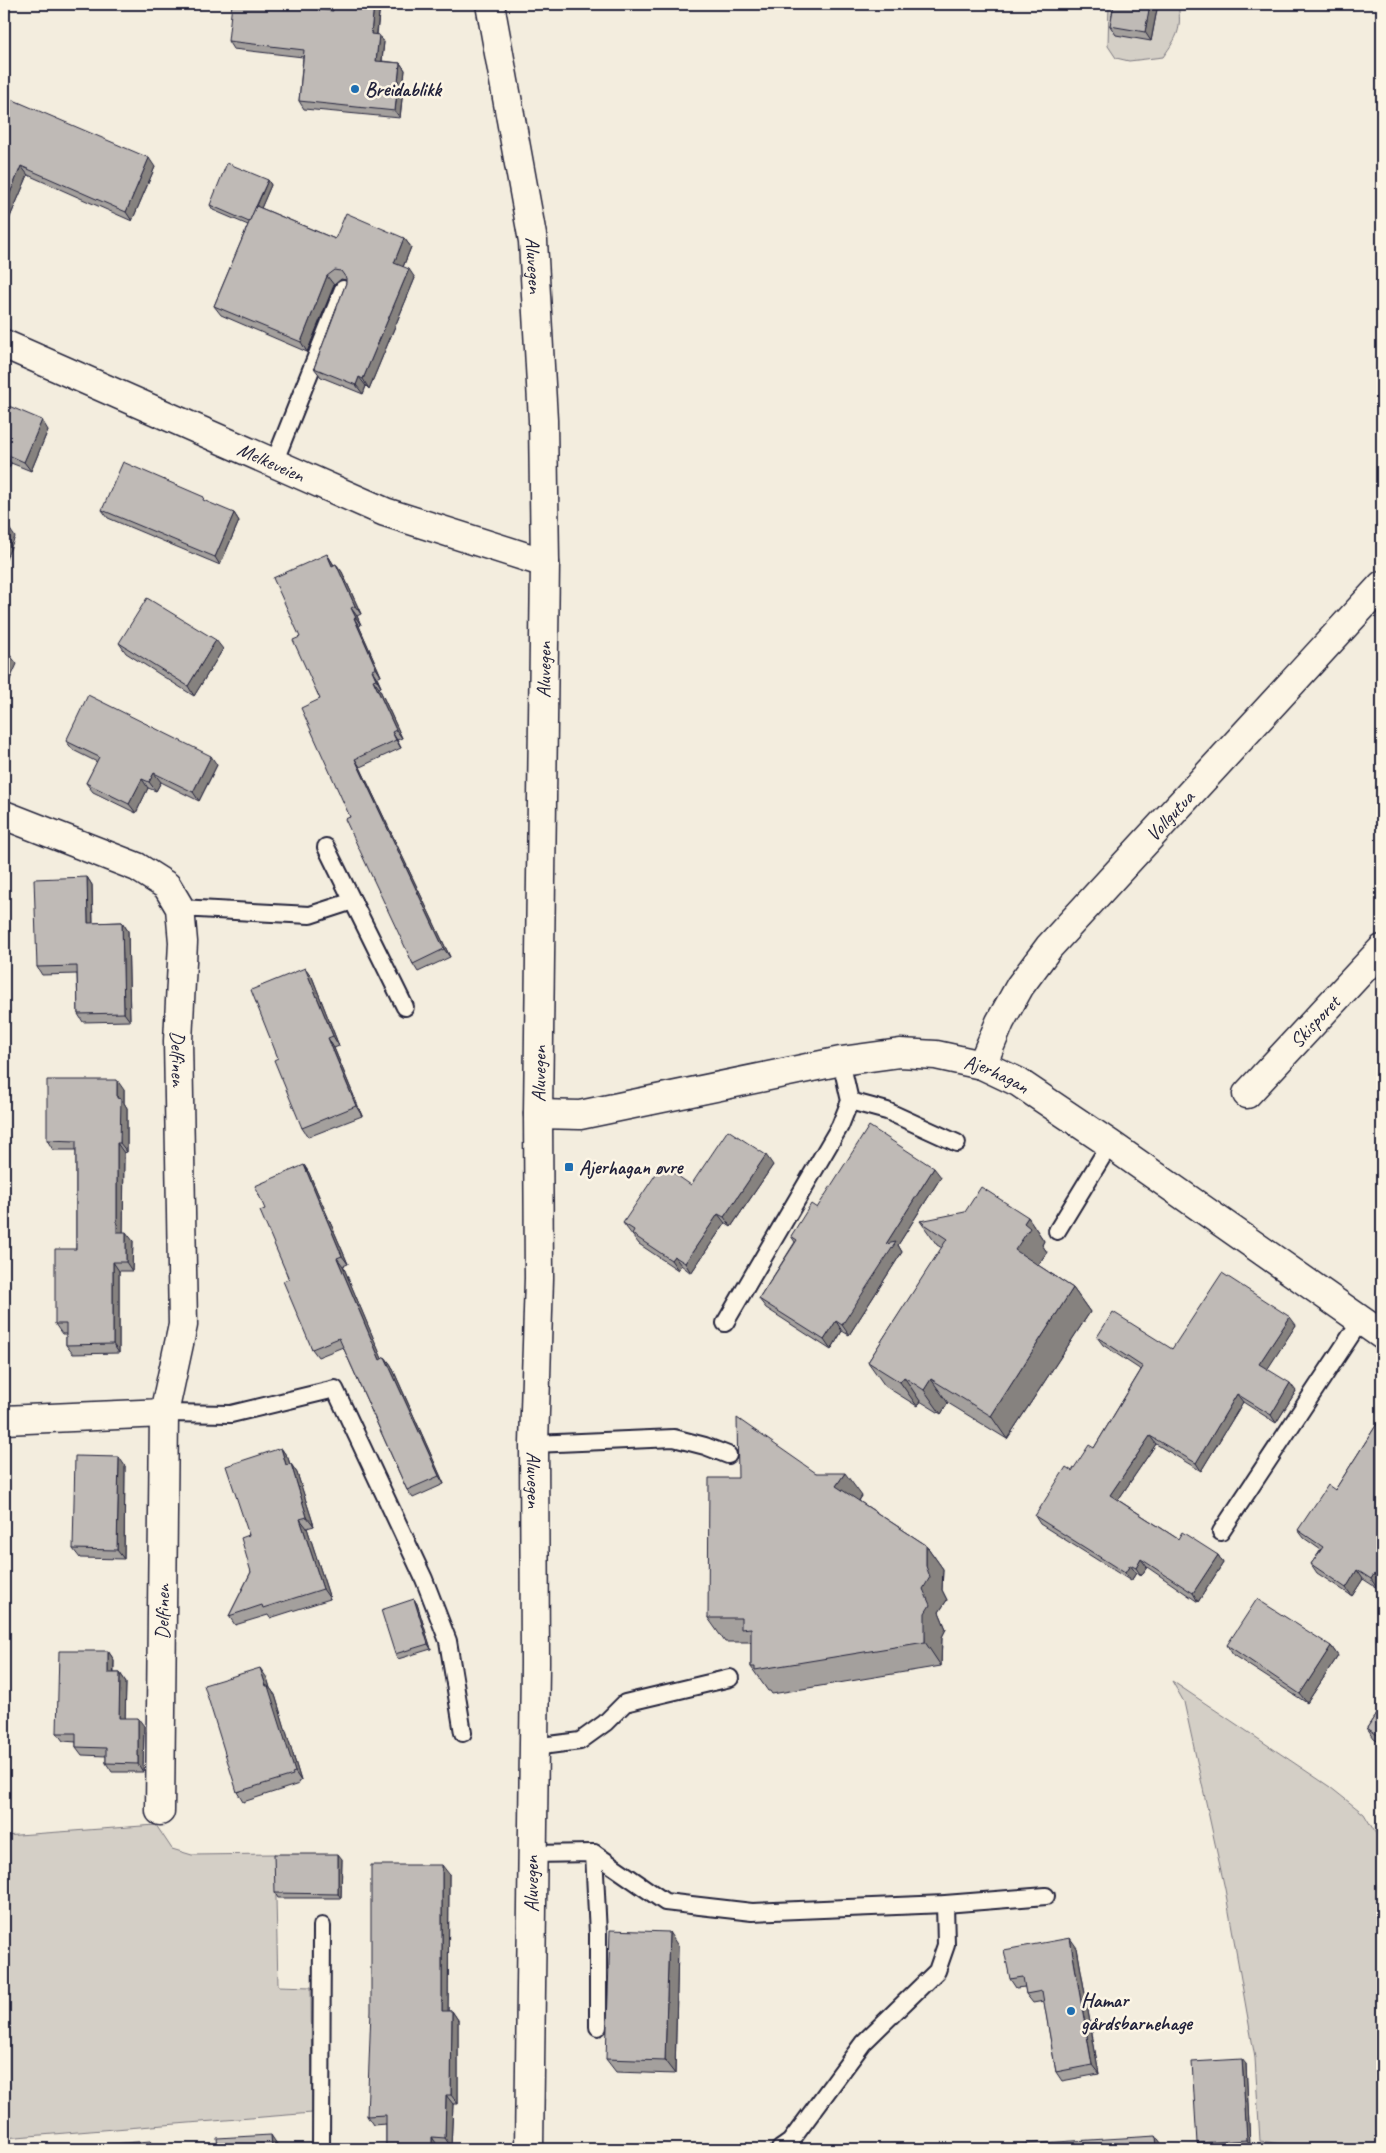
<svg xmlns="http://www.w3.org/2000/svg" width="1386" height="2153" viewBox="0 0 1386 2153" font-family="Caveat,sans-serif">
	<style>
		.green { fill: #d4cfc6; stroke: #7b7880 }
		.lines { fill: none; stroke-linecap: round; stroke-linejoin: round }
		.service-casing { stroke: #22223b; stroke-width: 20 }
		.minor-casing { stroke: #22223b; stroke-width: 31 }
		.secondary-casing { stroke: #22223b; stroke-width: 31 }
		.service { stroke: #fcf5e5; stroke-width: 16 }
		.minor { stroke: #fcf5e5; stroke-width: 28 }
		.secondary { stroke: #fcf5e5; stroke-width: 28 }
		.wall { fill: #a4a09d; stroke: #22223b }
		.shaded-wall { fill: #86827f; stroke: #22223b }
		.building { fill: #bfbab6; stroke: #22223b }
		.poi-dot { fill: #1f6fb2; stroke: #fcf5e5; stroke-width: 2 }
		.labels { text-anchor: middle; dominant-baseline: central; stroke-width: 5; stroke-linejoin: round; paint-order: stroke }
		.poi-label { font-size: 20px; font-weight: bold; fill: #22223b; stroke: #fcf5e5; text-anchor: start }
		.street-label { font-size: 20px; fill: #22223b; stroke: #fcf5e5 }
	</style>
	<rect width="100%" height="100%" fill="#f3edde"/>
	<filter id="ink" filterUnits="userSpaceOnUse"><feTurbulence type="fractalNoise" baseFrequency=".02" numOctaves="2"/><feDisplacementMap in="SourceGraphic" scale="10" xChannelSelector="R" yChannelSelector="G"/><feConvolveMatrix kernelMatrix="1 2 1 2 8 2 1 2 1" color-interpolation-filters="sRGB"/></filter>
	<g filter="url(#ink)">
		<g class="green">
			<path d="M1109,4H1178C1182,29 1178,36 1163,57L1129,61L1116,58L1108,46Z"/>
			<polygon points="1172,1681 1330,1787 1364,1814 1382,1844 1382,2149 1320,2149 1260,2141 1255,2058 1225,1889 1184,1702"/>
			<polygon points="156,1825 172,1849 192,1855 275,1854 278,1986 311,1987 312,2113 4,2138 4,1836"/>
			<polygon points="1260,2143 1307,2149 1175,2149 1175,2147"/>
		</g>
		<g class="lines">
			<defs>
				<g id="service">
					<polyline points="274,463 343,289"/>
					<polyline points="326,847 405,1007"/>
					<polyline points="180,908 310,915 353,901"/>
					<polyline points="850,1101 887,1111 957,1143"/>
					<polyline points="1057,1231 1110,1144"/>
					<polyline points="725,1323 840,1126 850,1101 841,1061"/>
					<polyline points="164,1413 231,1414 335,1389 424,1579 448,1641 463,1733"/>
					<polyline points="534,1444 674,1438 705,1446 728,1455"/>
					<polyline points="1221,1532 1361,1320"/>
					<polyline points="534,1747 580,1741 605,1723 625,1703 730,1678"/>
					<polyline points="594,1853 598,1934 598,2027"/>
					<polyline points="531,1854 594,1853 665,1902 752,1912 945,1904 1046,1896"/>
					<polyline points="321,2149 322,1926"/>
					<polyline points="780,2149 790,2142 863,2043 937,1971 946,1945 945,1904"/>
				</g>
				<g id="minor">
					<path id="s1" d="M4,344L385,512L545,563"/>
					<path id="s2" d="M4,815L137,867L167,886L180,908L183,942L178,1041L183,1325L164,1413L4,1420"/>
					<path id="s3" d="M982,1065L1000,1022L1020,986L1049,947L1382,585"/>
					<path id="s4" d="M1247,1094L1382,949"/>
					<path id="s5" d="M538,1114L580,1115L841,1061L900,1053L936,1055L982,1065L1018,1082L1110,1144L1382,1335"/>
					<path id="s6" d="M160,1811L164,1413"/>
				</g>
				<g id="secondary">
					<path id="s7" d="M490,4L533,241L543,420L545,563L538,1114L539,1278L534,1444L535,1663L529,2149"/>
				</g>
			</defs>
			<use href="#service" class="service-casing"/>
			<use href="#minor" class="minor-casing"/>
			<use href="#secondary" class="secondary-casing"/>
			<use href="#service" class="service"/>
			<use href="#minor" class="minor"/>
			<use href="#secondary" class="secondary"/>
		</g>
		<g class="wall">
			<polygon points="333,4 380,4 377,35 384,42 382,61 400,63 405,70 400,118 304,109 299,101 303,57 233,49 228,41 333,11"/>
			<polygon points="1114,4 1158,4 1151,41 1116,35 1110,26"/>
			<polygon points="4,96 155,167 132,221 28,175 4,231"/>
			<polygon points="268,180 271,185 261,208 335,239 404,238 411,247 403,267 415,278 369,389 366,386 363,394 321,377 314,368 346,283 346,280 341,279 334,285 307,352 221,315 214,306 248,225 213,210 210,205"/>
			<polygon points="4,404 48,430 31,471 11,463 9,468 4,466"/>
			<polygon points="102,510 234,513 239,521 220,565 108,518"/>
			<polygon points="327,554 334,565 336,564 342,572 361,614 357,616 361,625 359,626 381,676 377,678 381,687 379,688 402,738 397,740 401,748 360,767 450,957 418,972 413,964 350,817 320,699 300,637"/>
			<polygon points="119,643 223,649 194,696 126,653"/>
			<polygon points="66,741 217,765 199,801 161,782 156,791 148,788 136,813 93,792 86,783 97,762 73,750"/>
			<polygon points="87,877 92,885 93,923 122,922 128,931 130,1021 83,1022 78,1014 77,974 42,975 37,967"/>
			<polygon points="305,968 312,977 339,1046 334,1048 362,1116 308,1137 302,1128"/>
			<polygon points="124,1090 124,1103 127,1108 127,1152 124,1153 123,1232 133,1241 132,1271 119,1271 119,1353 73,1354 66,1345 66,1334 62,1334 55,1324 76,1249 76,1150 53,1150 47,1140"/>
			<polygon points="304,1165 309,1173 348,1264 343,1266 382,1359 385,1357 391,1365 444,1484 413,1498 407,1490 343,1347 318,1357 312,1349 265,1209"/>
			<polygon points="773,1165 731,1227 725,1223 691,1273 681,1265 678,1270 639,1244 623,1223 691,1185"/>
			<polygon points="941,1177 898,1245 902,1252 849,1335 842,1331 831,1350 766,1308 759,1299 795,1242 791,1236 817,1208"/>
			<polygon points="1028,1217 1044,1241 1042,1245 1047,1252 1038,1265 1073,1288 1090,1312 1007,1439 948,1403 941,1414 920,1401 917,1406 885,1386 868,1362 942,1248 937,1245 920,1221"/>
			<polygon points="1296,1325 1267,1369 1296,1391 1276,1423 1243,1402 1201,1471 1156,1444 1118,1500 1178,1539 1218,1555 1223,1563 1198,1602 1147,1567 1141,1576 1136,1573 1131,1581 1040,1524 1035,1516 1072,1471 1094,1448 1141,1370 1103,1345 1097,1337 1172,1349"/>
			<polygon points="1382,1416 1382,1584 1380,1583 1377,1588 1363,1579 1352,1596 1317,1573 1311,1564 1321,1550 1304,1538 1298,1530 1335,1490"/>
			<polygon points="281,1448 288,1458 290,1464 291,1464 297,1473 314,1526 307,1528 330,1599 270,1618 268,1615 235,1625 229,1616 251,1572 249,1535"/>
			<polygon points="125,1466 124,1559 80,1558 73,1549"/>
			<polygon points="816,1473 862,1496 859,1501 926,1545 943,1569 942,1590 947,1600 939,1612 946,1629 942,1637 941,1666 772,1694 770,1691 768,1691 751,1667 751,1643 750,1642 725,1642 708,1618 738,1478"/>
			<polygon points="414,1599 417,1604 431,1649 398,1659 395,1654"/>
			<polygon points="1227,1645 1331,1646 1338,1656 1307,1703 1233,1655"/>
			<polygon points="108,1651 114,1660 114,1673 120,1673 126,1682 125,1718 144,1726 143,1772 112,1772 106,1763 106,1756 82,1755 76,1747 76,1742 63,1741 57,1733"/>
			<polygon points="267,1678 270,1688 275,1695 301,1781 298,1782 299,1784 243,1802 237,1792"/>
			<polygon points="1382,1705 1382,1743 1374,1738 1367,1728"/>
			<polygon points="342,1859 341,1898 278,1898 275,1893"/>
			<polygon points="449,1874 448,2011 452,2011 458,2020 458,2104 453,2104 451,2147 438,2146 438,2149 386,2149 386,2124 373,2125 367,2116"/>
			<polygon points="678,1946 675,2074 616,2072 606,2059"/>
			<polygon points="1077,1948 1099,2074 1062,2081 1056,2072 1044,2001 1033,2003 1026,1994 1025,1987 1016,1988 1010,1979"/>
			<polygon points="1246,2064 1250,2145 1200,2148 1197,2143"/>
		</g>
		<g class="shaded-wall">
			<polygon points="374,4 380,4 376,41 371,34"/>
			<polygon points="1150,4 1158,4 1151,41 1145,32"/>
			<polygon points="379,35 384,42 381,68 376,61"/>
			<polygon points="400,63 405,70 400,118 395,111"/>
			<polygon points="149,158 155,167 132,221 126,212"/>
			<polygon points="21,166 28,175 4,231 4,208"/>
			<polygon points="268,180 271,185 253,227 250,222"/>
			<polygon points="404,238 411,247 401,272 394,263"/>
			<polygon points="409,269 415,278 369,389 363,379"/>
			<polygon points="327,276 334,285 307,352 301,342"/>
			<polygon points="359,377 366,386 363,394 356,385"/>
			<polygon points="42,420 48,430 31,471 24,462"/>
			<polygon points="4,453 11,463 9,468 4,461"/>
			<polygon points="234,513 239,521 220,565 215,557"/>
			<polygon points="9,528 15,537 4,564 4,540"/>
			<polygon points="327,554 332,562 338,574 332,566"/>
			<polygon points="336,564 342,572 361,614 355,606"/>
			<polygon points="351,608 357,616 361,625 356,618"/>
			<polygon points="354,618 359,626 381,676 376,668"/>
			<polygon points="216,640 223,649 194,696 188,686"/>
			<polygon points="10,655 17,664 4,693 4,669"/>
			<polygon points="372,670 377,678 381,687 376,679"/>
			<polygon points="373,680 379,688 402,738 396,730"/>
			<polygon points="392,732 397,740 401,748 396,740"/>
			<polygon points="211,756 217,765 199,801 193,792"/>
			<polygon points="355,759 360,767 450,957 444,949"/>
			<polygon points="154,773 161,782 156,791 149,782"/>
			<polygon points="142,779 148,788 136,813 129,804"/>
			<polygon points="87,877 92,885 93,931 88,923"/>
			<polygon points="122,922 128,931 130,1021 124,1013"/>
			<polygon points="305,968 312,977 339,1046 333,1036"/>
			<polygon points="328,1038 334,1048 362,1116 356,1106"/>
			<polygon points="117,1080 124,1090 124,1103 127,1108 127,1152 120,1143 117,1098"/>
			<polygon points="117,1143 124,1153 123,1241 117,1232"/>
			<polygon points="766,1155 773,1165 731,1227 724,1217"/>
			<polygon points="304,1165 309,1173 348,1264 342,1256"/>
			<polygon points="934,1168 941,1177 898,1245 902,1252 849,1335 842,1325 886,1244"/>
			<polygon points="718,1214 725,1223 691,1273 685,1263"/>
			<polygon points="1028,1217 1044,1241 1042,1245 1047,1252 1032,1274 1015,1250 1024,1223"/>
			<polygon points="126,1232 133,1241 132,1271 126,1262"/>
			<polygon points="674,1256 681,1265 678,1270 671,1260"/>
			<polygon points="337,1258 343,1266 386,1368 380,1360"/>
			<polygon points="113,1262 119,1271 119,1353 113,1344"/>
			<polygon points="1073,1288 1090,1312 1007,1439 991,1416"/>
			<polygon points="1290,1317 1296,1325 1265,1373 1259,1364"/>
			<polygon points="836,1321 842,1331 831,1350 824,1340"/>
			<polygon points="385,1357 391,1365 444,1484 439,1476"/>
			<polygon points="904,1377 920,1401 917,1406 900,1382"/>
			<polygon points="931,1379 948,1403 941,1414 924,1390"/>
			<polygon points="1290,1383 1296,1391 1276,1423 1271,1415"/>
			<polygon points="1237,1394 1243,1402 1201,1471 1196,1463"/>
			<polygon points="1150,1436 1156,1444 1116,1503 1110,1495"/>
			<polygon points="281,1448 288,1458 293,1475 286,1465"/>
			<polygon points="119,1457 125,1466 124,1559 117,1550"/>
			<polygon points="291,1464 297,1473 314,1526 307,1517"/>
			<polygon points="845,1473 862,1496 853,1509 836,1486"/>
			<polygon points="300,1519 307,1528 330,1599 323,1589"/>
			<polygon points="926,1545 943,1569 942,1590 947,1600 939,1612 946,1629 942,1637 941,1666 925,1642 923,1589 926,1566"/>
			<polygon points="1218,1555 1223,1563 1198,1602 1193,1593"/>
			<polygon points="1141,1559 1147,1567 1141,1576 1136,1568"/>
			<polygon points="1130,1565 1136,1573 1131,1581 1125,1573"/>
			<polygon points="1357,1570 1363,1579 1352,1596 1346,1588"/>
			<polygon points="1374,1574 1380,1583 1377,1588 1371,1579"/>
			<polygon points="414,1599 417,1604 431,1649 428,1644"/>
			<polygon points="1331,1646 1338,1656 1307,1703 1300,1694"/>
			<polygon points="108,1651 114,1660 113,1682 108,1673"/>
			<polygon points="260,1668 267,1678 270,1688 275,1695 301,1781 295,1772"/>
			<polygon points="120,1673 126,1682 125,1726 119,1718"/>
			<polygon points="138,1718 144,1726 143,1772 138,1764"/>
			<polygon points="338,1854 342,1859 341,1898 338,1894"/>
			<polygon points="442,1865 449,1874 448,2020 442,2011"/>
			<polygon points="669,1932 678,1946 675,2074 665,2061"/>
			<polygon points="1070,1938 1077,1948 1099,2074 1092,2065"/>
			<polygon points="452,2011 458,2020 458,2104 451,2095"/>
			<polygon points="1242,2059 1246,2064 1250,2145 1247,2140"/>
			<polygon points="446,2095 453,2104 451,2147 445,2138"/>
			<polygon points="271,2135 277,2144 278,2149 272,2149"/>
			<polygon points="1156,2136 1161,2143 1161,2149 1157,2149"/>
			<polygon points="432,2137 438,2146 438,2149 432,2149"/>
			<polygon points="151,2141 157,2149 152,2149"/>
		</g>
		<g class="building">
			<polygon points="232,4 267,4 333,11 333,4 374,4 371,34 379,35 376,61 400,63 395,111 299,101 304,50 228,41"/>
			<polygon points="1114,4 1150,4 1145,32 1110,26"/>
			<polygon points="4,96 149,158 126,212 21,166 4,208"/>
			<polygon points="227,163 268,180 249,222 210,205"/>
			<polygon points="256,206 335,239 346,213 404,238 394,263 409,269 363,379 359,377 356,385 314,368 346,283 346,278 341,271 335,270 327,276 301,342 214,306"/>
			<polygon points="4,404 42,420 24,462 4,453 4,455"/>
			<polygon points="123,462 204,497 203,500 234,513 215,557 102,510"/>
			<polygon points="4,526 9,528 4,540"/>
			<polygon points="327,554 332,566 336,564 355,606 351,608 356,618 354,618 376,668 372,670 376,679 373,680 396,730 392,732 396,740 355,759 444,949 413,964 345,819 350,817 301,708 320,699 293,640 300,637 273,578"/>
			<polygon points="147,598 216,640 188,686 119,643"/>
			<polygon points="4,652 10,655 4,669"/>
			<polygon points="88,695 211,756 193,792 154,773 149,782 142,779 129,804 86,783 99,757 66,741"/>
			<polygon points="87,877 88,923 122,922 124,1013 78,1014 77,966 37,967 34,879"/>
			<polygon points="305,968 333,1036 328,1038 356,1106 302,1128 274,1060 278,1058 251,990"/>
			<polygon points="47,1080 117,1080 117,1098 121,1099 120,1143 117,1143 117,1232 126,1232 126,1262 113,1262 113,1344 66,1345 66,1324 55,1324 55,1249 76,1249 76,1141 47,1140"/>
			<polygon points="869,1126 934,1168 886,1244 896,1242 842,1325 836,1321 824,1340 759,1299 797,1240 791,1236 811,1204 817,1208"/>
			<polygon points="728,1130 766,1155 724,1217 718,1214 685,1263 674,1256 671,1260 632,1234 634,1230 623,1223 662,1165 691,1185"/>
			<polygon points="304,1165 342,1256 337,1258 380,1360 385,1357 439,1476 407,1490 339,1338 312,1349 283,1281 289,1279 260,1211 265,1209 255,1186"/>
			<polygon points="981,1187 1028,1217 1024,1223 1030,1228 1015,1250 1073,1288 991,1416 931,1379 924,1390 904,1377 900,1382 868,1362 947,1239 920,1221 965,1212"/>
			<polygon points="1222,1273 1290,1317 1259,1364 1290,1383 1271,1415 1237,1394 1196,1463 1150,1436 1110,1495 1178,1539 1182,1532 1218,1555 1193,1593 1141,1559 1136,1568 1130,1565 1125,1573 1035,1516 1066,1467 1072,1471 1089,1445 1094,1448 1143,1367 1097,1337 1113,1312 1172,1349"/>
			<polygon points="1382,1416 1382,1579 1374,1574 1371,1579 1357,1570 1346,1588 1311,1564 1323,1547 1298,1530 1328,1485 1335,1490"/>
			<polygon points="737,1418 816,1473 845,1473 836,1486 926,1545 926,1566 930,1577 923,1589 930,1605 925,1613 925,1642 755,1670 755,1667 751,1667 751,1628 741,1629 741,1618 708,1618 709,1478 738,1478"/>
			<polygon points="281,1448 286,1465 291,1464 307,1517 300,1519 323,1589 263,1608 262,1605 229,1616 251,1572 241,1538 249,1535 226,1466"/>
			<polygon points="75,1456 119,1457 117,1550 73,1549"/>
			<polygon points="414,1599 428,1644 395,1654 381,1610"/>
			<polygon points="1257,1599 1331,1646 1300,1694 1227,1645"/>
			<polygon points="59,1651 108,1651 108,1673 120,1673 119,1718 138,1718 138,1764 106,1763 106,1748 76,1747 76,1733 57,1733"/>
			<polygon points="260,1668 266,1686 268,1686 295,1772 292,1773 293,1775 237,1792 204,1685"/>
			<polygon points="1382,1705 1382,1738 1367,1728"/>
			<polygon points="274,1854 338,1854 338,1894 275,1893"/>
			<polygon points="371,1865 442,1865 442,2011 452,2011 451,2095 446,2095 445,2138 432,2137 432,2149 386,2149 386,2115 367,2116 371,2011"/>
			<polygon points="610,1930 669,1932 665,2061 606,2059"/>
			<polygon points="1070,1938 1092,2065 1056,2072 1042,1991 1026,1994 1023,1977 1010,1979 1004,1950"/>
			<polygon points="1242,2059 1247,2140 1197,2143 1192,2062"/>
			<polygon points="271,2135 272,2149 218,2149 217,2138"/>
			<polygon points="1156,2136 1157,2149 985,2149 1007,2145"/>
			<polygon points="151,2141 152,2149 99,2149 99,2145"/>
		</g>
	</g>
	<g class="poi-dot">
		<circle cx="355" cy="89" r="5"/>
		<rect x="564" y="1162" width="10" height="10" rx="2.5"/>
		<circle cx="1071" cy="2011" r="5"/>
	</g>
	<g class="labels">
		<g class="poi-label">
			<text x="365" y="89">Breidablikk</text>
			<text x="579" y="1167">Ajerhagan øvre</text>
			<text x="1081" y="2000">Hamar<tspan x="1081" dy="23">gårdsbarnehage</tspan></text>
		</g>
		<g class="street-label">
			<text stroke="none"><textPath href="#s7" startOffset="265">Aluvegen</textPath></text>
			<text stroke="none"><textPath href="#s1" startOffset="292">Melkeveien</textPath></text>
			<text transform="translate(544 670) rotate(-89)">Aluvegen</text>
			<text stroke="none"><textPath href="#s3" startOffset="315">Vollgutua</textPath></text>
			<text stroke="none"><textPath href="#s4" startOffset="99">Skisporet</textPath></text>
			<text stroke="none"><textPath href="#s2" startOffset="355">Delfinen</textPath></text>
			<text transform="translate(539 1074) rotate(-89)">Aluvegen</text>
			<text stroke="none"><textPath href="#s5" startOffset="468">Ajerhagan</textPath></text>
			<text stroke="none"><textPath href="#s7" startOffset="1480">Aluvegen</textPath></text>
			<text stroke="none"><textPath href="#s6" startOffset="199">Delfinen</textPath></text>
			<text transform="translate(531 1884) rotate(-90)">Aluvegen</text>
		</g>
	</g>
	<rect width="1386" height="2153" fill="none" stroke="#fcf5e5" stroke-width="20"/>
	<rect x="10" y="10" width="1366" height="2133" fill="none" stroke="#22223b" stroke-width="2" filter="url(#ink)"/>
</svg>
